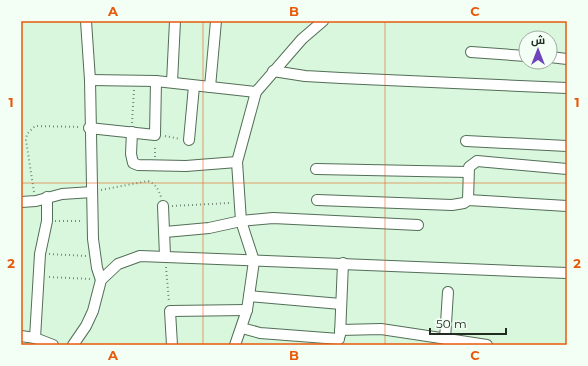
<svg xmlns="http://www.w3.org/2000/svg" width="588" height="366" viewBox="0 0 588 366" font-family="Montserrat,Cairo,sans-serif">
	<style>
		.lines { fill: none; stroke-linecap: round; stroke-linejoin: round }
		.minor-casing { stroke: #536e57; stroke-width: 12 }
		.path { stroke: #768a78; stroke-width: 2; stroke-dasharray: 1 3; stroke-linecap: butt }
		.minor { stroke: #fff; stroke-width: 10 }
		.grid { fill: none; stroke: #e8590c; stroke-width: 1; stroke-opacity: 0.55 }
		.neatline { fill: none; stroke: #e8590c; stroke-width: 1.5 }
		.grid-label { font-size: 13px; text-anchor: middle; font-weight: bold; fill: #e8590c }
	</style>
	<rect width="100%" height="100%" fill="#d9f7dc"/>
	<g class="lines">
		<defs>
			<g id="minor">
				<polyline points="86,21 90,80 93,239 97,268 101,280"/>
				<polyline points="471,52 526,56"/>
				<polyline points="550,57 567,59"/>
				<polyline points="273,71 305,76 341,78 567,88"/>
				<polyline points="90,80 156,81 256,92"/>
				<polyline points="172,82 175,21"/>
				<polyline points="210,87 216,21"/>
				<polyline points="89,128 155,135 156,81"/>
				<polyline points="132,132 131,154 133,163 138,165 186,166 237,162"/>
				<polyline points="189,140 194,86"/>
				<polyline points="466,141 567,146"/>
				<polyline points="316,169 468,172"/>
				<polyline points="317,200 452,205 464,203 468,200 567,206"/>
				<polyline points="468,200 469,167 477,161 567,169"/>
				<polyline points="21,202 36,201 62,194 92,192"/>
				<polyline points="163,206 165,256"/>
				<polyline points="165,232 209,228 241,221 273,218 418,225"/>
				<polyline points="249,296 341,304"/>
				<polyline points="242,328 260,333 339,339"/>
				<polyline points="340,330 381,329 487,345"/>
				<polyline points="340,335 343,263"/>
				<polyline points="21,336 35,338 53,345"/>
				<polyline points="35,338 40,254 47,221 47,197"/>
				<polyline points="445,339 448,292"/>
				<polyline points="73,345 86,326 93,311 101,280 118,264 140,256 567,273"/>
				<polyline points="172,345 170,311 247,310"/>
				<polyline points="235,345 247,310 254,261 241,221 237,162 256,92 302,39 323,21"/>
			</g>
		</defs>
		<use href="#minor" class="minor-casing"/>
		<g class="path">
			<polyline points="132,123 134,90"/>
			<polyline points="165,136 180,139"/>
			<polyline points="155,157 155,145"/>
			<path d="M101,190L148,181C156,184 158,189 161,197"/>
			<polyline points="34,192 26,140 27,134 35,126 80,127"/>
			<polyline points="172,206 230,203"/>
			<polyline points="55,221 83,221"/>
			<polyline points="49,254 87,256"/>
			<polyline points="166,267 169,302"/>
			<polyline points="49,277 90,279"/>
		</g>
		<use href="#minor" class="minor"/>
	</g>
	<path class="grid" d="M203,21V345M385,21V345M21,183H567"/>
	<rect width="588" height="366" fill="none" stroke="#f3fff4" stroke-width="44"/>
	<g transform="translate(538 50)"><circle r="19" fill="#f3fff4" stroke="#9faaa0"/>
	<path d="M0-3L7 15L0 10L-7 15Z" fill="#6d44bc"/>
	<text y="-6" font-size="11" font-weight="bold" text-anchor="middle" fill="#202b21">ش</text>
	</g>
	<path d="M430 328v6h76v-6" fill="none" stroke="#202b21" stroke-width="2"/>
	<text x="436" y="328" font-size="12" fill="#202b21" stroke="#f3fff4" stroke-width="3" paint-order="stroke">50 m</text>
	<rect x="22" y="22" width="544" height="322" class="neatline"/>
	<g class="grid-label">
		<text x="113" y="16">A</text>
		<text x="294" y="16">B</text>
		<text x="475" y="16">C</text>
		<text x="11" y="107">1</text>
		<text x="577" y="107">1</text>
		<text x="11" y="268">2</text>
		<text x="577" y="268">2</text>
		<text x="113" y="360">A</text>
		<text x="294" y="360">B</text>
		<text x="475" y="360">C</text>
	</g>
</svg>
